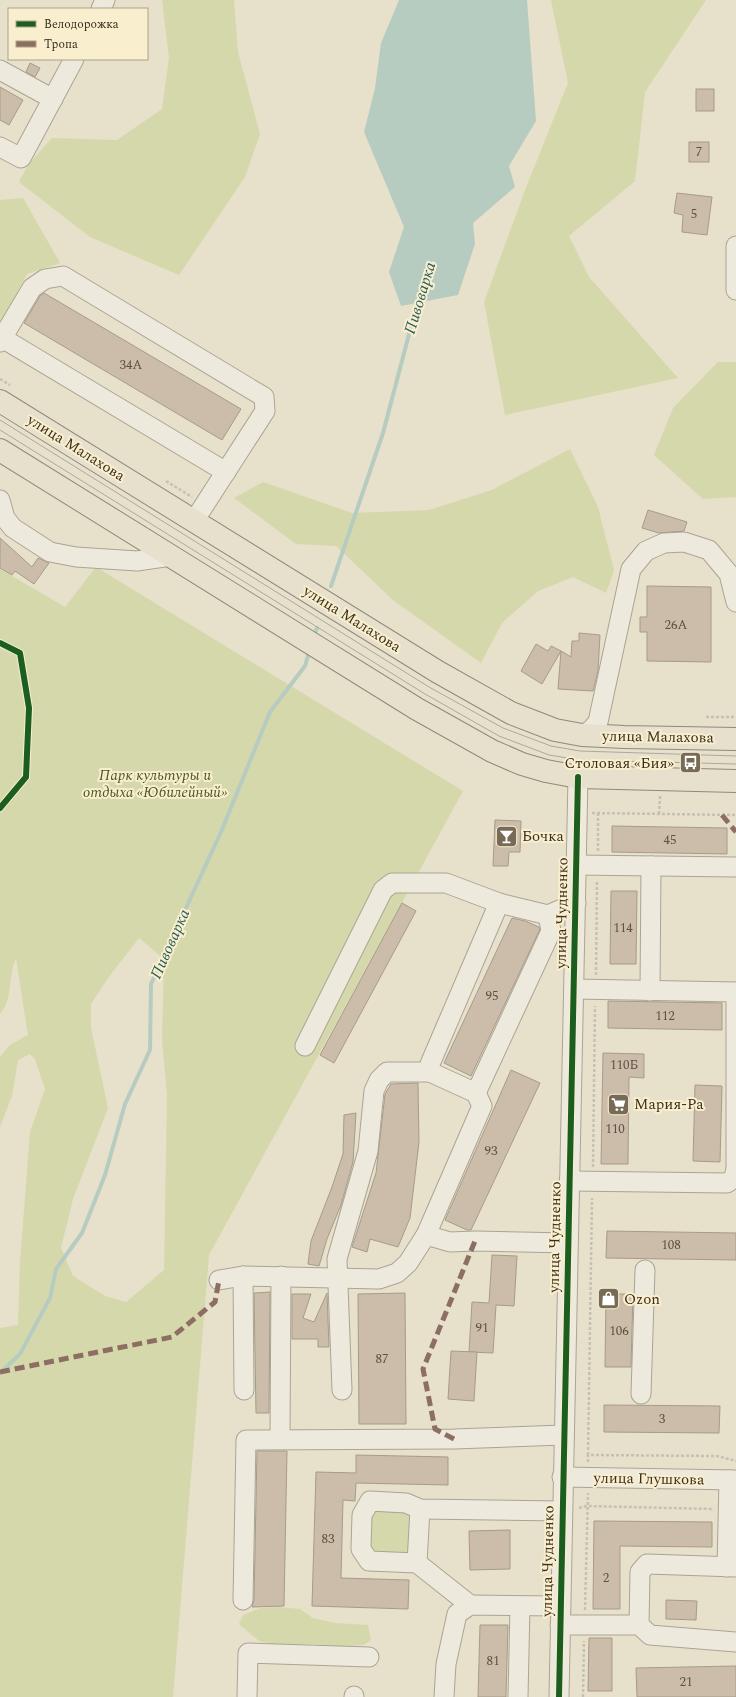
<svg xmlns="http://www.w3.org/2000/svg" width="736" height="1697" viewBox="0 0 736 1697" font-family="Spectral,serif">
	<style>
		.green { fill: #d5d8ab; fill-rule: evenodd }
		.water { fill: #b7ccc0 }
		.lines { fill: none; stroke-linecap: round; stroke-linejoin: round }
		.stream { stroke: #b7ccc0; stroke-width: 4 }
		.building { fill: #cbbdaa; stroke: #a79b89 }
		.minor-casing { stroke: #aba494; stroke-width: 21 }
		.major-casing { stroke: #91897a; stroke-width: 24 }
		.path { stroke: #c6c1b4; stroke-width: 2.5; stroke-dasharray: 3 2; stroke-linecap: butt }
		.minor { stroke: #ede9dd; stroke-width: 19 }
		.major { stroke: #e6e0cd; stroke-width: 22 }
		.tram { stroke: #ada89d; stroke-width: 1 }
		.quiet { stroke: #8d6e63; stroke-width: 5; stroke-dasharray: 10 5; stroke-linecap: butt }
		.cycleway-casing { stroke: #f9efce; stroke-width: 8 }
		.cycleway { stroke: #1b5e20; stroke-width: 6 }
		.labels { text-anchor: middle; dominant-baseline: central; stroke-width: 4; stroke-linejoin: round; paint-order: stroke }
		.number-label { font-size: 13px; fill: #5f503f }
		.street-label { font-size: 15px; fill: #3b2c1b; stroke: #f9efce }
		.poi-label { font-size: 15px; fill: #3b2c1b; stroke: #f9efce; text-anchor: start }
		.park-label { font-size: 15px; font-style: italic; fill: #48591f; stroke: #f9efce }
		.water-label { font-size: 16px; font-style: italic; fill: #285c5c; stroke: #f9efce }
	</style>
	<rect width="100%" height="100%" fill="#e7e0ca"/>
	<g class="green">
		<polygon points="162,0 234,0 238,52 260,134 245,177 179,275 90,237 19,182 28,165 52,138 117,140 162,109 169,58"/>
		<polygon points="551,0 706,0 645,92 635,181 569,236 589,277 678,378 505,415 484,302 527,185 568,83"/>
		<polygon points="23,198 60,263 27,274 0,325 0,200"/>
		<polygon points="718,362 736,362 736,497 703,499 654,455 673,408"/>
		<polygon points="570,449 598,507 614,570 606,593 573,577 538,591 502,623 481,663 393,600 336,546 296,544 234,498 263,482 352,513 429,510 492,490"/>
		<path d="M96,567L463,791L209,1255L173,1697H0V1328L18,1325L20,1262L30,1132L45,1089L35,1059L30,1054L18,1060L12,1096L0,1127V1057L10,1045L28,1035L16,958C8,976 13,1000 0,1014V569L65,607ZM139,938L164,959L162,1039L167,1096L164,1270L126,1302L105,1296L73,1276L61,1248L73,1199L108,1108L91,1028V1004L108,978Z"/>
		<path d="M380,1508L408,1512L412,1520L411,1550C398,1556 383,1555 369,1550C369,1535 365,1516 380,1508Z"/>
		<polygon points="279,1607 300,1609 313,1618 335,1623 368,1625 371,1640 363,1645 336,1647 316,1644 272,1644 259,1641 239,1624 243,1615 261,1608"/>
	</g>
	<polygon class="water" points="399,0 527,0 536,121 509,166 515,187 473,223 475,244 458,295 401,306 389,272 404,227 364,132 375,88 381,43"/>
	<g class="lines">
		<g class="stream">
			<polyline points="331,586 383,433 418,300"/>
			<polyline points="314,637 317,628"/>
			<polyline points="0,1373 20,1354 50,1298 56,1269 82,1233 105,1175 125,1104 150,1050 151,984 221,832 270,712 305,666 310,649"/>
		</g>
	</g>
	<g class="building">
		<polygon points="30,63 40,68 35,77 26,72"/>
		<polygon points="0,87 23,100 9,125 0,120"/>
		<rect x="696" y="89" width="18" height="22"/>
		<rect x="689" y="142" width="20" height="20"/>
		<polygon points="677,193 712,197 707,235 682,232 683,215 674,213"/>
		<polygon points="44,293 241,409 222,440 24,323 40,296"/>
		<polygon points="648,510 687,522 684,531 659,533 642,528"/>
		<polygon points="0,538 32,567 38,558 49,563 34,584 15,571 12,575 0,568"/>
		<polygon points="647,586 711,587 711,662 647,661 647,632 640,632 640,617 647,617"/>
		<polygon points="579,633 600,635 598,671 593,691 558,689 561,651 571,657 572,641 579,641"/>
		<polygon points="536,644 548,651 551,646 561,651 542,684 521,671"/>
		<polygon points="495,820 521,821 520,852 509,852 508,866 493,866"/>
		<polygon points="612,826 727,828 727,854 612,852"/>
		<polygon points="611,891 637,891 636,964 610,964"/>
		<polygon points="402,903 416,911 334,1063 320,1055"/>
		<polygon points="512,918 525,921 539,927 540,929 471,1076 444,1063"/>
		<polygon points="608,1001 722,1003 722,1030 608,1028"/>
		<polygon points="603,1053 644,1054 644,1078 629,1077 628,1164 601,1164"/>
		<polygon points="511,1070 540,1083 471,1230 467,1230 445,1220"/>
		<polygon points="418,1083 419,1142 410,1218 398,1247 370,1239 367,1252 352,1247 376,1173 385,1094 391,1084"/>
		<polygon points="695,1085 722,1086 720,1162 693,1161"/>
		<polygon points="356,1113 353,1162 341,1205 327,1239 319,1266 308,1264 311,1241 332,1187 343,1154 344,1115"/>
		<polygon points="607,1231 736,1233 736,1260 606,1258"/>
		<polygon points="492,1255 517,1256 514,1306 496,1305 493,1353 469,1352 472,1302 489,1303"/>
		<polygon points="270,1292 269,1413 256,1413 254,1293"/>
		<polygon points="327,1293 329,1347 318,1347 318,1339 292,1339 292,1294 311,1294 303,1318 314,1322"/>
		<polygon points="405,1293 406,1424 359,1424 358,1294"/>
		<polygon points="606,1294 633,1294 631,1367 605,1367"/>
		<polygon points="451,1351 477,1352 474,1401 448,1399"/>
		<polygon points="604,1405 720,1406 719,1433 604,1432"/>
		<polygon points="257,1451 287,1451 284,1606 252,1607 254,1600"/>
		<polygon points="356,1455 448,1457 448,1485 356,1483 355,1501 343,1500 341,1578 409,1580 408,1609 312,1606 316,1472 356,1473"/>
		<polygon points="594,1521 712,1522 712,1547 620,1546 620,1609 593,1609"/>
		<polygon points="510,1530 510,1569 470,1570 469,1531"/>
		<polygon points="666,1600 697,1601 696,1620 666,1619"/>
		<polygon points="480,1625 508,1625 506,1697 478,1697"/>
		<polygon points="589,1638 612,1638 612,1691 588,1691"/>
		<polygon points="736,1666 736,1697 637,1697 636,1668"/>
	</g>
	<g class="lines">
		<defs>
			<g id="minor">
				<polyline points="101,9 105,0"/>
				<polyline points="0,70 53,99"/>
				<polyline points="0,147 21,158 74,59"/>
				<polyline points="736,246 736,290"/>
				<polyline points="2,338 226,472"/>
				<polyline points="0,342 32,288 45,279 63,276 264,397 265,411 194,521"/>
				<polyline points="0,500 5,518 13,528 50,552 76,557 137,561 171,556"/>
				<polyline points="582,735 591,730 598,722 631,569 646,551 664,543 684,542 709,550 729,574 736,602"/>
				<polyline points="576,865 736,867"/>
				<polyline points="574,989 736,992"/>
				<polyline points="650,991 651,866"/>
				<polyline points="305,1046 383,890 392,883 446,883 499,903 548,915 576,903"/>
				<polyline points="476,1093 551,931 548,915"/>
				<polyline points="569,1181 727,1183 734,1178 736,1168 736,992"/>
				<polyline points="426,1235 482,1106 476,1093 430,1072 430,1064 499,903"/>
				<polyline points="243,1276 244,1390"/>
				<polyline points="219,1280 243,1276 379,1279 397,1273 408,1263 426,1235 450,1242 475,1241 568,1243"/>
				<polyline points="342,1390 337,1259 368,1151 374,1091 379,1080 387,1072 430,1072"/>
				<polyline points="641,1394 645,1270"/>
				<polyline points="280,1439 281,1276"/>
				<polyline points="562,1477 736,1480"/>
				<polyline points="417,1563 420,1509"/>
				<polyline points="727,1567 729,1480"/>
				<polyline points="243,1600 246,1440 454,1439 563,1435"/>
				<polyline points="470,1605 417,1563 369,1561 361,1549 362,1515 370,1501 406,1503 420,1509 561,1511"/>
				<polyline points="560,1625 639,1625 650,1635 736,1642"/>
				<polyline points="639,1625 640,1572 647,1564 736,1567"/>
				<polyline points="247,1697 248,1653 369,1657"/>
				<polyline points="354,1697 354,1696"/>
				<polyline points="444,1697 446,1664 457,1614 470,1605 560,1606"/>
				<polyline points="518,1697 520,1606"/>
				<polyline points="559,1697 578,777"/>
			</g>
			<g id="major">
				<polyline points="0,401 438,672 511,713 555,730 582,735 624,737 736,739"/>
				<polyline points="0,450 417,709 492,751 522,764 546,771 578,777 736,781"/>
			</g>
		</defs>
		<use href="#minor" class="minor-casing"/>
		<use href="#major" class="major-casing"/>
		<g class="path">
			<polyline points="0,379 10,385"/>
			<polyline points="166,481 192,497"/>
			<polyline points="706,717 736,717"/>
			<polyline points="592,813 736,815"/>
			<polyline points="659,814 660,796"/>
			<polyline points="598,851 598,813"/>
			<polyline points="596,975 597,882"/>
			<polyline points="593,1167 595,1006"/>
			<polyline points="588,1455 592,1198"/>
			<polyline points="588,1462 588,1455 717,1456 736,1461"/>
			<polyline points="579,1508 587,1506 714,1509"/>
			<polyline points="585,1610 588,1493"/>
			<polyline points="583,1697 584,1641"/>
		</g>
		<use href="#minor" class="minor"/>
		<use href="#major" class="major"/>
		<g class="tram">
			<polyline points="0,420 429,687 503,728 551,746 580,751 736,756"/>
			<polyline points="0,430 425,694 499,736 549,755 580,760 736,764"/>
		</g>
		<g class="quiet">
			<polyline points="722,815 736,832"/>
			<polyline points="0,1372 172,1337 215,1302 219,1280"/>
			<polyline points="454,1439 435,1429 423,1369 475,1241"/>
		</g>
		<defs>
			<g id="cycleway">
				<polyline points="0,643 20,653 29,708 26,777 0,808"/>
				<polyline points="559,1697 578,777"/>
			</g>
		</defs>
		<use href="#cycleway" class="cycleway-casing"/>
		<use href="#cycleway" class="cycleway"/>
	</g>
	<defs>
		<symbol id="bus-square" viewBox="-11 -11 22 22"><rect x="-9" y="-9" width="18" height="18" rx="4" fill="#776b58" stroke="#f9efce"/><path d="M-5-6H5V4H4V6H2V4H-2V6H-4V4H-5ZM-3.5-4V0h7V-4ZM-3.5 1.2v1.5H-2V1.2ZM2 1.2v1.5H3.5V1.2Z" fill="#fff"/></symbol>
		<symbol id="bar-square" viewBox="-11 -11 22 22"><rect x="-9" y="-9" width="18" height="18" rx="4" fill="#776b58" stroke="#f9efce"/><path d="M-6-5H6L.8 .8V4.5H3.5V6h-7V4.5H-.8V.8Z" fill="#fff"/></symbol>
		<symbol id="supermarket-square" viewBox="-11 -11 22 22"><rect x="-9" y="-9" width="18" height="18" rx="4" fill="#776b58" stroke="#f9efce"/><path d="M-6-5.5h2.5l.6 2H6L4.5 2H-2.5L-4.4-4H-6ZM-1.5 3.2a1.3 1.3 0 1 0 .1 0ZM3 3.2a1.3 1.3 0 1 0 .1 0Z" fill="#fff"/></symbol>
		<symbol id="shop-square" viewBox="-11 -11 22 22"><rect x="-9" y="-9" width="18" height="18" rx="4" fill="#776b58" stroke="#f9efce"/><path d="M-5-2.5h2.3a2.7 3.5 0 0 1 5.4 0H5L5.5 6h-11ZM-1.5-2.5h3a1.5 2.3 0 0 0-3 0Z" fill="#fff"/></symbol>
	</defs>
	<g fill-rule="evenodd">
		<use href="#bus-square" x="678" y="750" width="25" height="25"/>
		<use href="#bar-square" x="494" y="824" width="25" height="25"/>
		<use href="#supermarket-square" x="606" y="1092" width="25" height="25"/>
		<use href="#shop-square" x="596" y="1286" width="25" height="25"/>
	</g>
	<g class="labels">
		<g class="number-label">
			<text x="699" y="152">7</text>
			<text x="694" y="214">5</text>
			<text x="131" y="365">34А</text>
			<text x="676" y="625">26А</text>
			<text x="670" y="840">45</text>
			<text x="623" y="928">114</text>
			<text x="492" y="996">95</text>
			<text x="665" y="1016">112</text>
			<text x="624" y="1065">110Б</text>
			<text x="615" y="1129">110</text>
			<text x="491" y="1151">93</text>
			<text x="671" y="1245">108</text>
			<text x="482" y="1328">91</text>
			<text x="619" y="1331">106</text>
			<text x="382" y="1359">87</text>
			<text x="662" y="1419">3</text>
			<text x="328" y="1539">83</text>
			<text x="606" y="1578">2</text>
			<text x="493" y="1661">81</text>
			<text x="686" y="1682">21</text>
		</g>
		<g class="street-label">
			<text transform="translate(76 448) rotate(32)">улица Малахова</text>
			<text transform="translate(352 619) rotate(32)">улица Малахова</text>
			<text transform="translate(658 737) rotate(1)">улица Малахова</text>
			<text transform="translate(562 913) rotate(-89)">улица Чудненко</text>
			<text transform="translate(555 1237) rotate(-89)">улица Чудненко</text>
			<text transform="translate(649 1479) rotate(1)">улица Глушкова</text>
			<text transform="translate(548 1561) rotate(-89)">улица Чудненко</text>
		</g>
		<g class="poi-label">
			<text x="674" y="763" text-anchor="end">Столовая «Бия»</text>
			<text x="522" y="836">Бочка</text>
			<text x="634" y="1104">Мария-Ра</text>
			<text x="624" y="1299">Ozon</text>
		</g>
		<g class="park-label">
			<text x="155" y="775">Парк культуры и<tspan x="155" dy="17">отдыха «Юбилейный»</tspan></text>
		</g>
		<g class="water-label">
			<text transform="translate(420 298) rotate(-73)">Пивоварка</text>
			<text transform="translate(170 944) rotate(-66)">Пивоварка</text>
		</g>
	</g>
	<rect x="8" y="8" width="140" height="52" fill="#f9efce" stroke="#ada186"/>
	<rect x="16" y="21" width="20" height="6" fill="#1b5e20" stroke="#ada186"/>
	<text x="44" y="28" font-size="12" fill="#3b2c1b">Велодорожка</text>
	<rect x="16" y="41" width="20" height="6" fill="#8d6e63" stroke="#ada186"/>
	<text x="44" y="48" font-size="12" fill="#3b2c1b">Тропа</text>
</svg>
